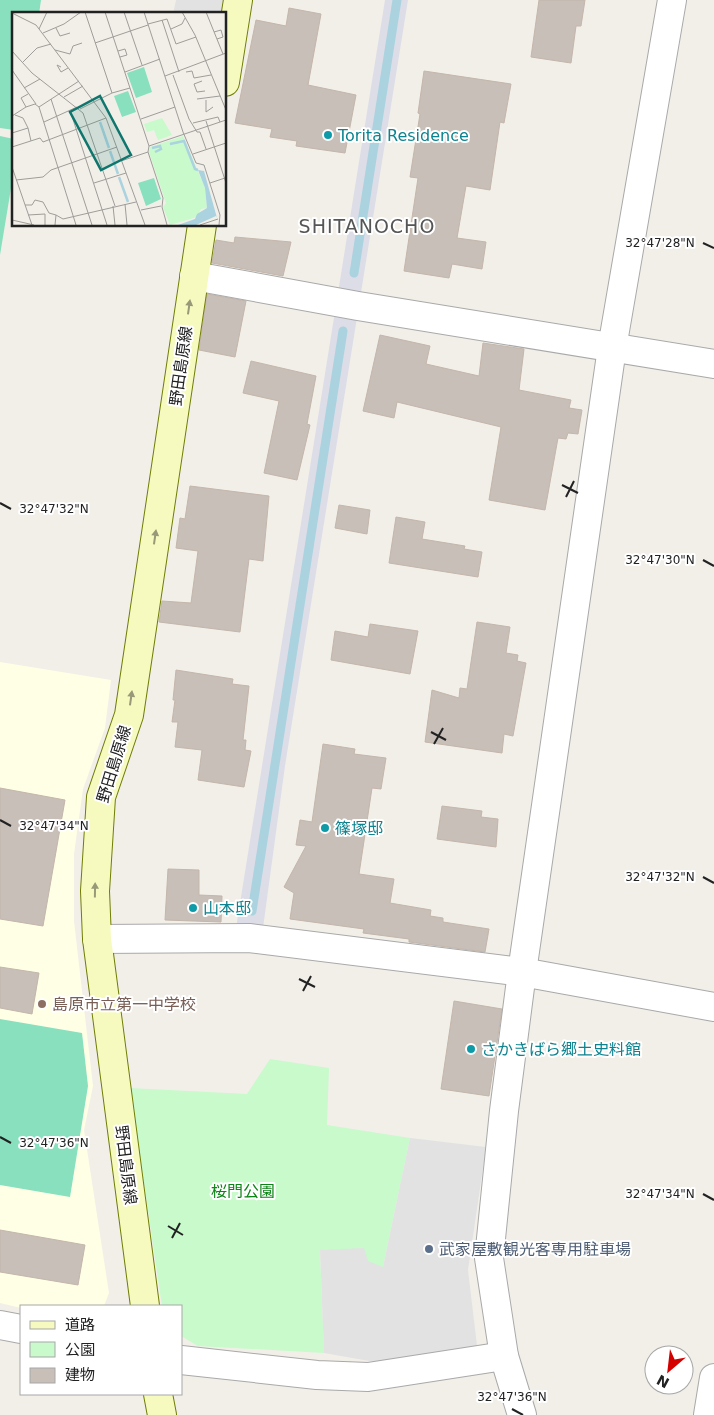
<svg xmlns="http://www.w3.org/2000/svg" width="714" height="1415" viewBox="0 0 714 1415" font-family="'DejaVu Sans','Noto Sans JP',sans-serif">
	<style>
		.education { fill: #ffffe5 }
		.park { fill: #c8facc }
		.pitch { fill: #88e0be }
		.parking { fill: #e2e2e2 }
		.plaza { fill: #dddde8 }
		.lines { fill: none; stroke-linecap: round; stroke-linejoin: round }
		.stream { stroke: #aad3df; stroke-width: 9 }
		.building { fill: #c7bfb8; stroke: #c4b6ab }
		.minor-casing { stroke: #a9a9a9; stroke-width: 30 }
		.secondary-casing { stroke: #707d05; stroke-width: 30 }
		.minor { stroke: #fff; stroke-width: 28 }
		.secondary { stroke: #f7fabf; stroke-width: 28 }
		.oneway { fill: #979978 }
		.ticks { fill: none; stroke: #222; stroke-width: 2 }
		.culture-dot { fill: #0f9aa8; stroke: #fff; stroke-width: 2 }
		.education-dot { fill: #8d6e63; stroke: #fff; stroke-width: 2 }
		.service-dot { fill: #5c6f8a; stroke: #fff; stroke-width: 2 }
		.labels { text-anchor: middle; dominant-baseline: central; stroke-width: 4; stroke-linejoin: round; paint-order: stroke }
		.culture-label { font-size: 16px; fill: #0d838f; stroke: #fff; text-anchor: start }
		.street-label { font-size: 16px; fill: #222; stroke: #fff }
		.education-label { font-size: 16px; fill: #785e54; stroke: #fff; text-anchor: start }
		.park-label { font-size: 16px; fill: #0c8416; stroke: #fff }
		.service-label { font-size: 16px; fill: #4e5e75; stroke: #fff; text-anchor: start }
		.quarter-label { font-size: 19px; letter-spacing: 1px; fill: #555; stroke: #fff }
		.inset-river { fill: none; stroke: #aad3df; stroke-width: 2.5 }
		.inset-road { fill: none; stroke: #9f9d99; stroke-width: 1 }
		.view { fill: #0f766e; fill-opacity: 0.15; stroke: #0f766e; stroke-width: 2.5 }
		.inset-edge { fill: none; stroke: #222; stroke-width: 2.5 }
		.ticks-label { font-size: 12px; text-anchor: middle; fill: #222; stroke: #fff; stroke-width: 4; stroke-linejoin: round; paint-order: stroke }
	</style>
	<rect width="100%" height="100%" fill="#f2efe9"/>
	<polygon class="education" points="0,662 111,680 105,728 83,789 74,854 74,921 93,1086 84,1130 109,1293 104,1306 21,1308 0,1303"/>
	<polygon class="park" points="270,1059 329,1068 327,1125 410,1138 383,1267 320,1250 324,1353 198,1346 181,1336 181,1306 162,1306 130,1088 247,1094"/>
	<g class="pitch">
		<polygon points="0,0 41,0 39,14 14,14 14,130 0,128"/>
		<polygon points="0,136 14,139 14,170 0,255"/>
		<polygon points="0,1019 82,1033 88,1086 70,1197 0,1185"/>
	</g>
	<g class="parking">
		<polygon points="176,0 223,0 221,14 173,14"/>
		<polygon points="410,1138 486,1147 468,1270 477,1346 375,1362 324,1353 320,1250 364,1248 368,1261 383,1267"/>
	</g>
	<polygon class="plaza" points="385,0 408,0 285,766 263,928 236,928"/>
	<g class="lines">
		<g class="stream">
			<polyline points="354,273 397,0"/>
			<polyline points="252,911 343,331"/>
		</g>
	</g>
	<g class="building">
		<polygon points="539,0 585,0 581,26 576,26 571,63 531,57"/>
		<polygon points="289,8 321,14 308,85 356,95 345,153 296,146 297,141 270,137 272,129 235,123 256,20 286,26"/>
		<polygon points="424,71 511,84 504,123 500,122 490,190 466,186 457,238 486,242 482,269 452,264 449,278 404,271 418,178 410,177 420,114 418,113"/>
		<polygon points="235,237 291,242 283,276 212,263 216,240 234,243"/>
		<polygon points="207,294 246,301 235,357 199,350"/>
		<polygon points="380,335 430,346 426,364 479,376 483,343 524,349 519,390 571,400 569,408 582,410 578,434 568,433 566,439 558,438 545,510 489,500 501,427 397,402 394,418 363,411"/>
		<polygon points="251,361 316,376 307,424 310,425 297,480 264,473 279,401 243,393"/>
		<polygon points="190,486 269,496 263,561 249,559 240,632 159,622 162,601 191,603 198,551 176,548 180,518 185,519"/>
		<polygon points="339,505 370,510 367,534 335,528"/>
		<polygon points="396,517 425,522 422,539 465,546 464,549 482,552 478,577 389,563"/>
		<polygon points="477,622 510,627 506,653 518,655 517,661 526,663 513,736 504,734 502,753 425,742 432,690 459,698 460,688 467,689"/>
		<polygon points="370,624 418,631 410,674 331,660 335,631 368,637"/>
		<polygon points="176,670 233,679 232,684 249,686 243,740 246,740 245,750 251,751 244,787 198,780 202,750 175,747 178,722 172,722 175,700 173,700"/>
		<polygon points="323,744 355,749 354,754 386,758 381,789 372,788 359,874 394,879 390,903 431,910 430,916 443,918 443,922 489,929 485,952 409,942 409,939 363,933 364,929 290,919 294,893 284,887 306,846 296,845 300,820 312,822"/>
		<polygon points="0,788 65,800 43,926 0,919"/>
		<polygon points="442,806 482,811 481,817 498,819 496,847 437,839"/>
		<polygon points="168,869 199,870 199,895 222,896 221,922 165,920"/>
		<polygon points="0,967 39,973 32,1014 0,1008"/>
		<polygon points="454,1001 502,1009 489,1096 441,1089"/>
		<polygon points="0,1230 85,1245 78,1285 0,1272"/>
	</g>
	<g class="lines">
		<defs>
			<g id="minor">
				<polyline points="194,276 358,306 714,364"/>
				<polyline points="97,939 249,938 522,972 714,1007"/>
				<polyline points="0,1325 21,1329"/>
				<polyline points="181,1360 317,1375 368,1377 504,1356"/>
				<polyline points="522,1415 504,1356 489,1258 504,1111 522,972 612,348 672,0"/>
				<polyline points="708,1415 714,1378"/>
			</g>
			<g id="secondary">
				<polyline points="225,82 238,0"/>
				<polyline points="145,1306 97,939 95,891 101,797 129,715 202,225"/>
				<polyline points="158,1394 162,1415"/>
			</g>
		</defs>
		<use href="#minor" class="minor-casing"/>
		<use href="#secondary" class="secondary-casing"/>
		<use href="#minor" class="minor"/>
		<use href="#secondary" class="secondary"/>
	</g>
	<defs><path id="oneway-solid" d="M-6-.8H1V-3.2L6.5 0L1 3.2V.8H-6Z" transform="scale(1.25)"/></defs>
	<g class="oneway">
		<use href="#oneway-solid" transform="translate(189 307) rotate(-82)"/>
		<use href="#oneway-solid" transform="translate(155 537) rotate(-82)"/>
		<use href="#oneway-solid" transform="translate(131 698) rotate(-82)"/>
		<use href="#oneway-solid" transform="translate(95 890) rotate(-89)"/>
	</g>
	<path class="ticks" d="M703,243L714,248M562,485L578,493M566,497L574,481M0,503L11,509M703,560L714,566M431,732L446,740M434,744L443,728M0,820L11,826M703,877L714,883M299,979L315,987M303,991L311,976M0,1137L11,1143M703,1194L714,1200M168,1226L183,1235M172,1238L180,1223M512,1409L523,1415"/>
	<g class="culture-dot">
		<circle cx="328" cy="135" r="5"/>
		<circle cx="325" cy="828" r="5"/>
		<circle cx="193" cy="908" r="5"/>
		<circle cx="471" cy="1049" r="5"/>
	</g>
	<circle class="education-dot" cx="42" cy="1004" r="5"/>
	<circle class="service-dot" cx="429" cy="1249" r="5"/>
	<g class="labels">
		<g class="culture-label">
			<text x="338" y="135">Torita Residence</text>
			<text x="335" y="828">篠塚邸</text>
			<text x="203" y="908">山本邸</text>
			<text x="481" y="1049">さかきばら郷土史料館</text>
		</g>
		<g class="street-label">
			<text transform="translate(181 366) rotate(-82)">野田島原線</text>
			<text transform="translate(114 764) rotate(-73)">野田島原線</text>
			<text transform="translate(126 1165) rotate(83)">野田島原線</text>
		</g>
		<g class="education-label">
			<text x="52" y="1004">島原市立第一中学校</text>
		</g>
		<g class="park-label">
			<text x="243" y="1191">桜門公園</text>
		</g>
		<g class="service-label">
			<text x="439" y="1249">武家屋敷観光客専用駐車場</text>
		</g>
		<g class="quarter-label">
			<text x="367" y="226">SHITANOCHO</text>
		</g>
	</g>
	<g transform="translate(12 12)">
		<rect width="214" height="214" fill="#f2efe9"/>
		<path d="M150,106L160,123L146,128L142,118L135,120L132,112ZM171,124L193,176L195,196L189,197L185,205L158,213L151,195L154,191L137,140L138,135Z" fill="#c8facc"/>
		<path d="M132,55L140,80L124,86L115,61ZM116,79L124,100L110,105L102,84ZM142,166L149,187L134,194L126,171Z" fill="#88e0be"/>
		<path d="M186,158L192,159L205,206L204,204L184,213H166L183,207L185,202L195,196L193,176Z" fill="#aad3df"/>
		<path class="inset-river" d="M88,110L97,136M158,132L172,129L183,157L186,158M140,136L148,134L149,137L143,140M98,139L106,162M107,165L116,190"/>
		<path class="inset-road" d="M73,0L100,81M93,0L137,134L136,140L151,186L150,195L155,213M112,0L130,53M132,0L171,120L184,151L192,153L208,203L207,213M170,0L183,23L214,98M194,0L211,42M0,1L24,13L94,106L133,213M150,8L167,60M136,12L155,7L164,32L184,25M44,16L48,24L58,21M27,17L35,0M159,17L170,12L173,6M202,20L209,18L211,25L205,27M31,21L52,12L69,0M83,31L136,13M43,38L58,42L61,34L70,31M0,39L20,61L71,101L103,194M106,39L113,37L115,43L108,45M11,50L25,36L39,32M49,55L45,53L49,60L56,56M0,58L24,92M113,60L148,47M174,60L180,59L182,66L199,63M161,63L177,107L185,120H188L194,137M153,64L214,41M190,69L182,72L185,80L193,79M12,76L28,67M52,85L71,74M39,87L80,213M185,87L208,84M194,88V100L201,95M14,95L9,86L16,82M27,95L64,213M68,97L100,81L118,76M58,98L95,213M3,103L11,106L16,116M0,104L14,95L23,92L27,95L67,69M129,107L163,95M194,109L214,171M32,110L65,95M181,111L206,105L208,110M0,121L16,116L19,129M137,134L214,108M0,135L28,126L31,130L94,106M181,142L214,131M109,149L136,140M0,155L20,213M4,168L31,165L39,158L105,135M82,171L114,161M198,171L213,166M113,192L115,213M13,193H20L23,188L31,190L37,201L44,203L43,213M101,194L103,213M129,198L149,194M16,203L33,202V213M44,203L51,207L124,190M0,208L22,213M188,213L206,207"/>
		<path class="view" d="M88,84L119,143L89,158L58,100Z"/>
		<rect width="214" height="214" class="inset-edge"/>
	</g>
	<g class="ticks-label">
		<text x="660" y="247">32°47'28"N</text>
		<text x="54" y="513">32°47'32"N</text>
		<text x="660" y="564">32°47'30"N</text>
		<text x="54" y="830">32°47'34"N</text>
		<text x="660" y="881">32°47'32"N</text>
		<text x="54" y="1147">32°47'36"N</text>
		<text x="660" y="1198">32°47'34"N</text>
		<text x="512" y="1401">32°47'36"N</text>
	</g>
	<rect x="20" y="1305" width="162" height="90" fill="#ffffff" stroke="#a7a7a7"/>
	<rect x="30" y="1321" width="25" height="8" fill="#f7fabf" stroke="#a7a7a7"/>
	<text x="65" y="1330" font-size="15" fill="#222222">道路</text>
	<rect x="30" y="1342" width="25" height="15" fill="#c8facc" stroke="#a7a7a7"/>
	<text x="65" y="1355" font-size="15" fill="#222222">公園</text>
	<rect x="30" y="1368" width="25" height="15" fill="#c7bfb8" stroke="#a7a7a7"/>
	<text x="65" y="1380" font-size="15" fill="#222222">建物</text>
	<g transform="translate(669 1370) rotate(208)"><circle r="24" fill="#ffffff" stroke="#a7a7a7"/>
	<path d="M0-4L9 19L0 12L-9 19Z" fill="#d40000"/>
	<text y="-8" font-size="14" font-weight="bold" text-anchor="middle" fill="#222222">N</text>
	</g>
</svg>
